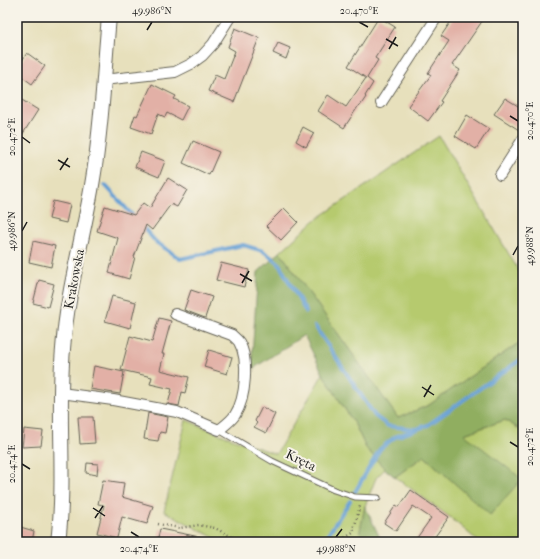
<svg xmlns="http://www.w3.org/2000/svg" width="540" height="559" viewBox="0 0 540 559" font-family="'IM FELL French Canon',serif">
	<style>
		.green { fill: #b6ca6e; stroke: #697345 }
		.forest { fill: #90ae61; stroke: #56653e }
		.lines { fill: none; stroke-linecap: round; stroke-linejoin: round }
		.stream { stroke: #649fd4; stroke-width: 4 }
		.building { fill: #e2b0a6 }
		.lane-casing { stroke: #636154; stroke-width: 7 }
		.street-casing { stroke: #636154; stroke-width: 12 }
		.secondary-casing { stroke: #636154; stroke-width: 16 }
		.path { stroke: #636154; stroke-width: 2.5; stroke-dasharray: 1 3; stroke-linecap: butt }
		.lane { stroke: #fff; stroke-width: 5 }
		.street { stroke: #fff; stroke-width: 10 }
		.secondary { stroke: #fff; stroke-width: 14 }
		.ticks { fill: none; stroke: #1c1c1c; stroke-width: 1.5 }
		.labels { text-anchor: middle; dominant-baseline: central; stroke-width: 4; stroke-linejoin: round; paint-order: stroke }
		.street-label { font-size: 13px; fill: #1c1c1c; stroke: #f7f3e8 }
		.neatline { fill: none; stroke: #1c1c1c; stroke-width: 1.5 }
		.ticks-label { font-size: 10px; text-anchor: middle; fill: #1c1c1c }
	</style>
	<rect width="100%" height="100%" fill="#f7f3e8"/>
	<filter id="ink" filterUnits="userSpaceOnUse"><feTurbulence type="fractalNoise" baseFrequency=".025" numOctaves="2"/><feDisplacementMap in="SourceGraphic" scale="8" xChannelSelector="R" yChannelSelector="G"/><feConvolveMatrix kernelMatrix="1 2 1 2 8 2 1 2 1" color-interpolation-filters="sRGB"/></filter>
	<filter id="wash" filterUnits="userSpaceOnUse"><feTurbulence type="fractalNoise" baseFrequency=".012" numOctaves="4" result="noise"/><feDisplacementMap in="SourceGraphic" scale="16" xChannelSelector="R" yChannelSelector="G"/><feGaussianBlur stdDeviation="0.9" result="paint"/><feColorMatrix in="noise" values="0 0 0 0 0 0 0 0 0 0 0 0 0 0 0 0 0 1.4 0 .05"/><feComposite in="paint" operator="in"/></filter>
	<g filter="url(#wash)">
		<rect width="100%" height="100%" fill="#e7e0bc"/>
		<g class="green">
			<polygon points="439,136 523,278 523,340 429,405 398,418 280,252 314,221"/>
			<polygon points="323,374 355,425 366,448 385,469 376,478 365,506 360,531 363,542 222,542 164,511 186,420 225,436 276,454"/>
			<polygon points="505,420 521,430 523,429 523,542 479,542 451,518 395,477 424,456 491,515 464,434"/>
		</g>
		<g class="forest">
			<polygon points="280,252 398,418 429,405 523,340 523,429 521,430 505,420 464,434 522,479 490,515 424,456 395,477 385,469 366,448 355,425 323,374 304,335 251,370 258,272"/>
			<polygon points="365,506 380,538 384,542 363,542 360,531"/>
		</g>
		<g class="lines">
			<g class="stream">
				<polyline points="105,185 134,217"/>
				<polyline points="141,225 156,242 180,259 243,245 263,251 278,262 306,312"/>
				<polyline points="315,326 375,416 388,426 414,429"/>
				<polyline points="355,492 380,449 395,437 428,425 523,358"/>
				<polyline points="323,542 350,501"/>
			</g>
		</g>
		<g id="blocks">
			<g class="building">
				<polygon points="379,17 395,27 375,58 378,60 367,78 373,83 365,96 366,97 360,106 359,105 344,128 318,111 328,95 346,107 366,78 348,66"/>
				<polygon points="454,17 485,17 452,65 460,70 440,101 442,102 428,121 408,106 431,75 428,73 449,41 441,36"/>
				<polygon points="235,28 259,38 234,102 208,91 215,75 224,79 235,51 228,47"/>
				<polygon points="278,43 290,48 286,59 273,53"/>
				<polygon points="27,53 45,66 32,84 17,73 17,68"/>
				<polygon points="152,84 176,96 174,99 188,106 181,120 167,113 165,117 158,114 151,134 131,127 135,115 137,116"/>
				<polygon points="17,97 38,110 17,143"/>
				<polygon points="505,98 523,109 523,123 519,130 494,114"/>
				<polygon points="467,115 489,129 476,149 455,136"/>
				<polygon points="303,127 314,133 306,147 296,141"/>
				<polygon points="193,141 219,152 209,175 183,163"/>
				<polygon points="141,152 165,161 159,177 135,167"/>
				<polygon points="168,178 187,190 177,207 171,204 152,230 146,225 134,257 135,257 129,279 109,273 118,238 97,231 105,206 134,215 143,203 150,208"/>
				<polygon points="53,201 70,205 66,223 49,219"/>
				<polygon points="284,208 298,222 281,240 266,226"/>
				<polygon points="33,241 55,246 51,267 29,262"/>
				<polygon points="221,263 249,270 244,287 216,280"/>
				<polygon points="39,280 54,284 48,307 33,303"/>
				<polygon points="191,290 212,297 205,318 184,310"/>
				<polygon points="112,296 136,302 130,328 105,321"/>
				<polygon points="159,318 171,321 162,354 164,354 160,370 189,377 185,393 182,392 179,406 168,404 172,389 150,384 152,377 121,370 130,336 152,342"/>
				<polygon points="209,350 232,357 227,374 204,367"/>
				<polygon points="94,366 124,372 120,394 90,389"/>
				<polygon points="262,407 275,414 266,433 254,427 257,423 255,421"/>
				<polygon points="148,413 168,417 165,433 160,432 158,441 144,439"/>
				<polygon points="78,417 93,417 95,443 80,444"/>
				<polygon points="24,429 43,431 41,446 22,447"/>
				<polygon points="87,463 98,464 97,475 86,473"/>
				<polygon points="103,480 124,483 122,497 153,506 147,524 122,517 117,538 97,533 104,505 98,504"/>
				<polygon points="411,490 449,517 431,542 414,542 431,518 413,506 396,531 384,523 396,505 399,507"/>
				<polygon points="17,526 34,531 32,542 17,542"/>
				<polygon points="160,529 200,537 199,542 157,542"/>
			</g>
		</g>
	</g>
	<g filter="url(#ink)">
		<use href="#blocks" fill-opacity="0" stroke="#636154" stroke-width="1"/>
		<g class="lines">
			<defs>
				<polyline id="lane" points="219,430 272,461 334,490 355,497 378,498"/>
				<g id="street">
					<polyline points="103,80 175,72 191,64 202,56 213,44 230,17"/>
					<polyline points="381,103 437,17"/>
					<polyline points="500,175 523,139"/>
					<path d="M61,393L113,400L177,412L219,430C225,425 231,421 235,415C246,398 249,359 239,342C237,339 234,337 232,335L175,314"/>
				</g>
				<path id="secondary" d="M58,542C66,478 57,413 63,349C67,291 84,236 93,179C102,126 104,71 109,17"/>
			</defs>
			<use href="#lane" class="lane-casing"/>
			<use href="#street" class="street-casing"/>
			<use href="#secondary" class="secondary-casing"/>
			<g class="path">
				<polyline points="158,524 180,528 199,525 215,528 241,542"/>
				<polyline points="338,542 353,533 360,506"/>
			</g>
			<use href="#lane" class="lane"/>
			<use href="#street" class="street"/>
			<use href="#secondary" class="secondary"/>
		</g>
	</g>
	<path class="ticks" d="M359,22L368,27M147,30L152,22M386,39L398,46M389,49L396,37M510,116L518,121M22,137L30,143M58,160L70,167M60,170L68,158M22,231L27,222M513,255L518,246M240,274L252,281M242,283L249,271M422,387L434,395M424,397L431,385M510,442L518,447M22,464L30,469M93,508L105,516M95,518L103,506M131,532L139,537M336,537L342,529"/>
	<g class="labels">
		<g class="street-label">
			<text transform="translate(74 279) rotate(-79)">Krakowska</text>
			<text transform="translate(301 460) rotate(26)">Kręta</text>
		</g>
	</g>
	<rect width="540" height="559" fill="none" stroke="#f7f3e8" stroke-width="44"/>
	<rect x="22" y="22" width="496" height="515" class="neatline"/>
	<g class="ticks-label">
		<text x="152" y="14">49.986°N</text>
		<text x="359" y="14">20.470°E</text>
		<text transform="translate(529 121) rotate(-90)" y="4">20.470°E</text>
		<text transform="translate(11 137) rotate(-90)" y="4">20.472°E</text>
		<text transform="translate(11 231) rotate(-90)" y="4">49.986°N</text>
		<text transform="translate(529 246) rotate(-90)" y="4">49.988°N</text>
		<text transform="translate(529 447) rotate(-90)" y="4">20.472°E</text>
		<text transform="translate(11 464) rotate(-90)" y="4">20.474°E</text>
		<text x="139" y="552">20.474°E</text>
		<text x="336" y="552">49.988°N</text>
	</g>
</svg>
